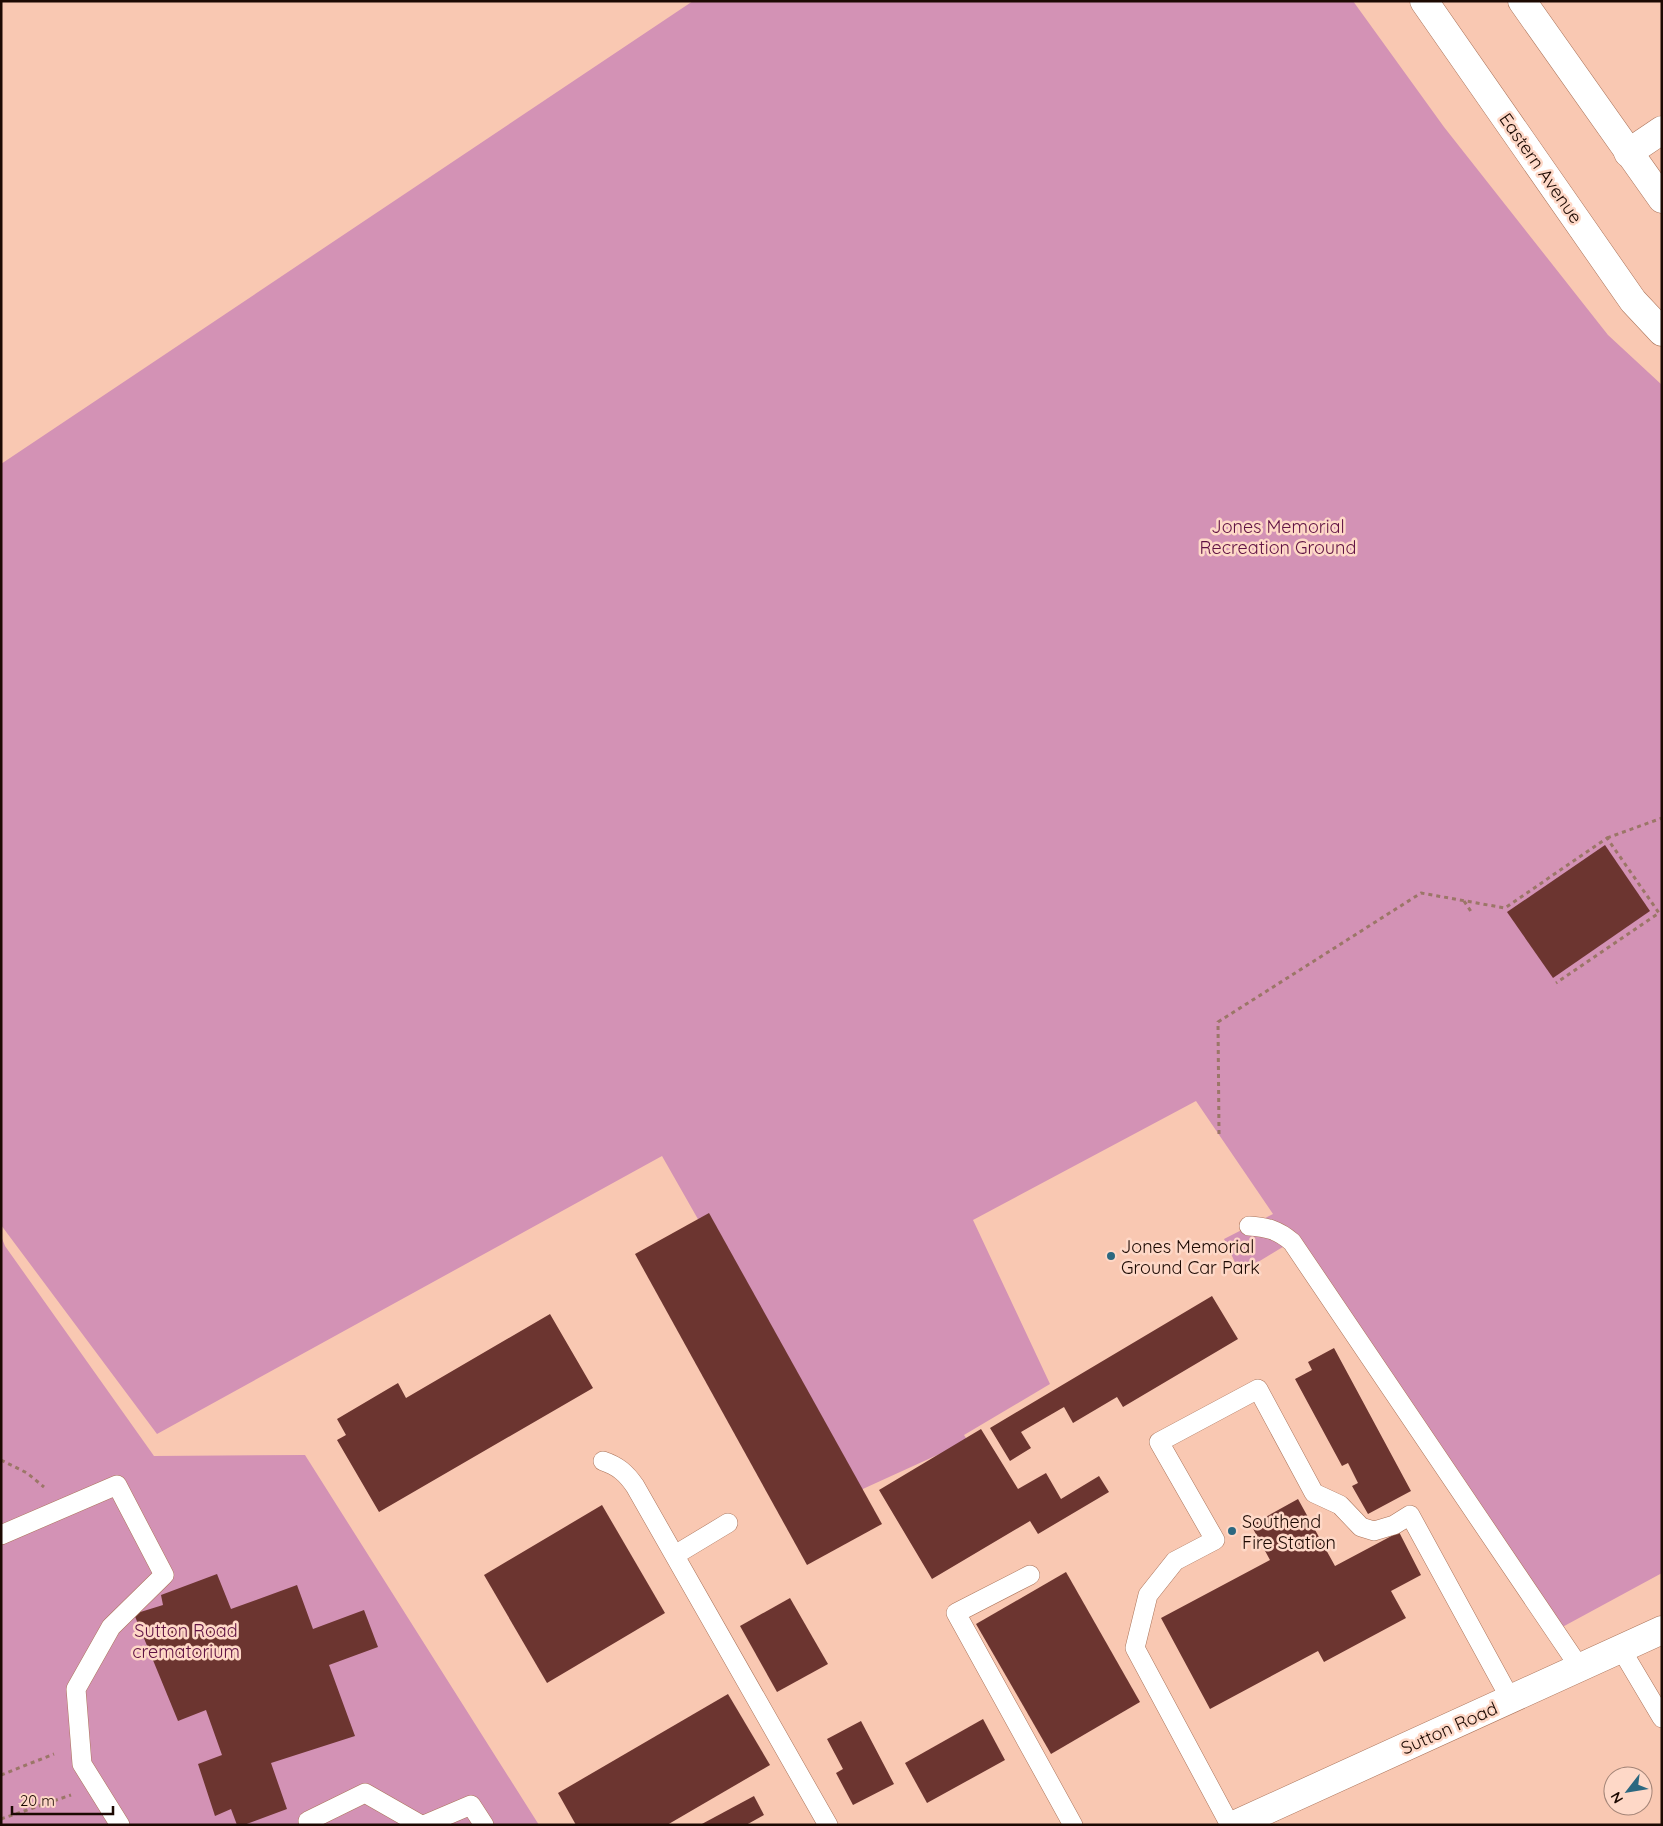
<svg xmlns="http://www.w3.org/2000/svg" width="1663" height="1826" viewBox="0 0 1663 1826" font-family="Quicksand,sans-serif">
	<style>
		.green { fill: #d392b5 }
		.building { fill: #6c3530 }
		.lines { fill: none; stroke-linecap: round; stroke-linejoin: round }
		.service-casing { stroke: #ab745a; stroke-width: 20 }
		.minor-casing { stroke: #ab745a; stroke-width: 29 }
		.tertiary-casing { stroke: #ab745a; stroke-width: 29 }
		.primary-casing { stroke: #ab745a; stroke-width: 29 }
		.path { stroke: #9b7667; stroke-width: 3; stroke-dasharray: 4 4; stroke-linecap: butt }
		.service { stroke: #fff; stroke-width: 19 }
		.minor { stroke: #fff; stroke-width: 28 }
		.tertiary { stroke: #fff; stroke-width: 28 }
		.primary { stroke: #fff; stroke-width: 28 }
		.poi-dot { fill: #2c6880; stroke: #fed8c7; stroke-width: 2 }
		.labels { text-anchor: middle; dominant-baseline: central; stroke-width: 5; stroke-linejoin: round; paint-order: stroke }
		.street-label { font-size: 18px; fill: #1c0902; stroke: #fed8c7 }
		.park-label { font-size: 18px; fill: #601244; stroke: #fed8c7 }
		.poi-label { font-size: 18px; fill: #1c0902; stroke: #fed8c7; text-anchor: start }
	</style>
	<rect width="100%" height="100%" fill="#f9c8b2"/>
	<g class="green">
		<polygon points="693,1 1353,1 1444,127 1608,335 1662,385 1662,1573 1555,1631 1291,1242 1240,1273 1224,1239 1273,1214 1196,1101 973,1220 1050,1384 964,1435 968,1441 854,1493 662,1156 157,1434 1,1225 1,464"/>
		<polygon points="1,1236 5,1246 154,1456 305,1455 539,1825 1,1825"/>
	</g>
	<g class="building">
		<polygon points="1605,845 1650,911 1553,978 1507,912"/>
		<polygon points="709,1213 882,1524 807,1565 635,1254"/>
		<polygon points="1212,1296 1238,1339 1123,1407 1117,1397 1073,1423 1064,1407 1021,1432 1031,1448 1010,1461 990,1428"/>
		<polygon points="550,1314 593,1388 379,1512 337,1440 346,1435 337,1419 398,1383 406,1398"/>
		<polygon points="1334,1348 1411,1491 1368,1514 1352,1486 1358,1483 1348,1463 1342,1466 1295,1379 1312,1370 1308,1362"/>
		<polygon points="981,1429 1018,1489 1046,1473 1061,1499 1099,1476 1109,1492 1038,1534 1030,1521 932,1579 879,1490"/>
		<polygon points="1298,1499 1335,1566 1399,1532 1421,1575 1391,1591 1406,1618 1324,1662 1318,1651 1210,1709 1161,1618 1270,1560 1251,1525"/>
		<polygon points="602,1505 665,1613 547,1683 484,1575"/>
		<polygon points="1066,1572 1140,1702 1051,1754 976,1624"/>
		<polygon points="217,1574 231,1609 297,1585 313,1629 364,1610 378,1647 329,1665 355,1736 271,1763 287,1809 244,1825 237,1825 231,1809 215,1816 198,1764 222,1755 206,1710 178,1721 134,1614 163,1605 161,1595"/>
		<polygon points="790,1598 828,1664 777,1692 740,1626"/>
		<polygon points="728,1694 770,1765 667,1825 576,1825 558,1793"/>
		<polygon points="983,1719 1005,1760 927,1803 905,1763"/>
		<polygon points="861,1721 894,1784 853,1805 836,1773 843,1769 827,1739"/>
		<polygon points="754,1796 764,1815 746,1825 700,1825"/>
	</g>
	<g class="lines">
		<defs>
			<g id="service">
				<path d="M1249,1226C1267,1227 1278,1230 1292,1242L1580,1668"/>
				<path d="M603,1461C618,1466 626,1473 635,1486L828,1825"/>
				<polyline points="1,1535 117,1485 164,1575 111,1627 76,1689 82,1764 120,1825"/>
				<polyline points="675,1555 728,1523"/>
				<polyline points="1030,1575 956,1613 1073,1825"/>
				<polyline points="1621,1649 1662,1718"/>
				<polyline points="308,1821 365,1793 421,1825"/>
				<polyline points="424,1825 471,1805 484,1825"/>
				<polyline points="1230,1825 1135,1648 1148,1595 1175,1561 1215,1540 1159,1442 1258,1389 1314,1493 1340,1505 1361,1527 1374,1531 1394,1525 1410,1515 1511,1700"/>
			</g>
			<polyline id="minor" points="1628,153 1662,130"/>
			<polyline id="tertiary" points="1234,1825 1662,1630"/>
			<g id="primary">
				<polyline points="1424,1 1633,301 1662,332"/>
				<polyline points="1522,1 1662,199"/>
			</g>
		</defs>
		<use href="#service" class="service-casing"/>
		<use href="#minor" class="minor-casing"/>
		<use href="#tertiary" class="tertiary-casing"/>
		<use href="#primary" class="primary-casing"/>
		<g class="path">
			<polyline points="1607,838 1662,818"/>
			<polyline points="1464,901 1472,913"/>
			<polyline points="1219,1134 1218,1022 1421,893 1505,908 1607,838 1659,913 1556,983"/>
			<polyline points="1,1460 27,1473 44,1487"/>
			<polyline points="1,1775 54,1754"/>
			<polyline points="1,1819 71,1795"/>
		</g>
		<use href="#service" class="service"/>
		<use href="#minor" class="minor"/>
		<use href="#tertiary" class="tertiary"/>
		<use href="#primary" class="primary"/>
	</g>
	<g class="poi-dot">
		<circle cx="1111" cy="1256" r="5"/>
		<circle cx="1232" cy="1531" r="5"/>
	</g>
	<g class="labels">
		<g class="street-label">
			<text transform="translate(1541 168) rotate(55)">Eastern Avenue</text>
			<text transform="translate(1449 1728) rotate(-24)">Sutton Road</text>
		</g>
		<g class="park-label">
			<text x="1278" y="526">Jones Memorial<tspan x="1278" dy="21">Recreation Ground</tspan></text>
			<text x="186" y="1630">Sutton Road<tspan x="186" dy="21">crematorium</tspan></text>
		</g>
		<g class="poi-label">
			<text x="1121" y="1246">Jones Memorial<tspan x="1121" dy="21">Ground Car Park</tspan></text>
			<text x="1242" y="1521">Southend<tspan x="1242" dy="21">Fire Station</tspan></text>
		</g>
	</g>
	<rect width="1663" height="1826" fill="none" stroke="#1c0902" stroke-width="5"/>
	<g transform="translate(1628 1791) rotate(239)"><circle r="24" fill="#fed8c7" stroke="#a48578"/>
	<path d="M0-4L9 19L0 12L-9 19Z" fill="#2c6880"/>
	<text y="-8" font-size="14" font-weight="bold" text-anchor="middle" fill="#1c0902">N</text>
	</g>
	<path d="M12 1806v8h101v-8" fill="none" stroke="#1c0902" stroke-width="2.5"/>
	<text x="20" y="1806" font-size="15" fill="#1c0902" stroke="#fed8c7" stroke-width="4" paint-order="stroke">20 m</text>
</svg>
